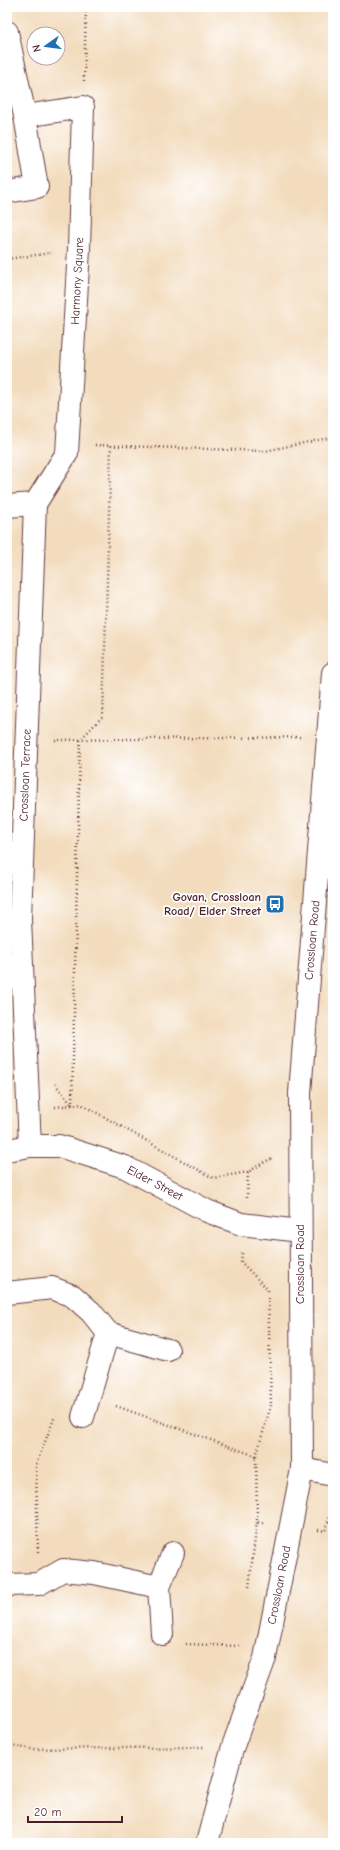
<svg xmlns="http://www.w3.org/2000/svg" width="340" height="1850" viewBox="0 0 340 1850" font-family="'Comic Neue',sans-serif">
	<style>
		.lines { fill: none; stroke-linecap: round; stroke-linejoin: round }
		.minor-casing { stroke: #633b41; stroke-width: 24 }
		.path { stroke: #633b41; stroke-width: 2.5; stroke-dasharray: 1 3; stroke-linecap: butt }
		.minor { stroke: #fff; stroke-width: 22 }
		.labels { text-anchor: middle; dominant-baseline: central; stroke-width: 3.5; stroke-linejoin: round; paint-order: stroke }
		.street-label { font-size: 12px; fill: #4a1f2b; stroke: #fff }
		.poi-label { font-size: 12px; font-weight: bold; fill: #4a1f2b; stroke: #fff; text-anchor: end }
	</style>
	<rect width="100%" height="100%" fill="#fff"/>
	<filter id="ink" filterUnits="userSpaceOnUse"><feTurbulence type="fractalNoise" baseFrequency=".025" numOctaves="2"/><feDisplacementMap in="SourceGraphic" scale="8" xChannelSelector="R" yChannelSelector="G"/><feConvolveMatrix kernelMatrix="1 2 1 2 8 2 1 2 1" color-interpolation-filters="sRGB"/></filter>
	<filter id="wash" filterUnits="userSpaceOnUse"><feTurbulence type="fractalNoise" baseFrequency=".012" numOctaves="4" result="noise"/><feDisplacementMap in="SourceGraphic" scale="16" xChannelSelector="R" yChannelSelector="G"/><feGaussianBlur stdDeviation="0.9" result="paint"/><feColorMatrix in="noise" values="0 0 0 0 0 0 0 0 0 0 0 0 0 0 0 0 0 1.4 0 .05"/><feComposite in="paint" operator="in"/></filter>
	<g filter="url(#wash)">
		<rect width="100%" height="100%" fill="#f3dcbd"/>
	</g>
	<g filter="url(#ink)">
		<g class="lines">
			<defs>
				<g id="minor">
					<polyline points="7,32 25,116 37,187 7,192"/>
					<polyline points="25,116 83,107 79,249 67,453 35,504"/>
					<polyline points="7,506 35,504 20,919 30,1146"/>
					<polyline points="7,1150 30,1146 59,1146 125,1167 207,1211 241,1224 300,1231"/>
					<polyline points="7,1293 52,1288 73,1296 91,1312 108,1333 168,1350"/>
					<polyline points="83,1417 108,1333"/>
					<polyline points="302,1469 333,1475"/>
					<polyline points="7,1585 39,1584 63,1570 94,1573 159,1587"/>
					<polyline points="162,1634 159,1587 173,1553"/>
					<polyline points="207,1843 233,1746 265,1658 302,1469 300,1093 333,673"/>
				</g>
			</defs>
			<use href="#minor" class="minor-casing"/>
			<g class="path">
				<polyline points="84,81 86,7"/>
				<polyline points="7,259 51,253"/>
				<polyline points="95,445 265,451 333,437"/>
				<polyline points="55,740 300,737"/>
				<polyline points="55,1084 72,1105"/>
				<polyline points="72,1105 80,740 103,716 111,445"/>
				<polyline points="55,1107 81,1104 213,1178 248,1172"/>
				<polyline points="247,1198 248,1172 270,1159 274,1160"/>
				<polyline points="242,1253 241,1262 268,1290 271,1405"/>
				<polyline points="116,1406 256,1456"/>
				<polyline points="263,1523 257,1522 256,1456 271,1405 273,1405"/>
				<polyline points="318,1530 325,1531 331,1513 333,1513"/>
				<polyline points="38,1552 36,1465 55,1416"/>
				<polyline points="249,1587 257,1522"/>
				<polyline points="186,1644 239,1646"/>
				<polyline points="7,1744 11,1746 31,1749 205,1747"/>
			</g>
			<use href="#minor" class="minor"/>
		</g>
	</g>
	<defs>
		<symbol id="bus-square" viewBox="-11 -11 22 22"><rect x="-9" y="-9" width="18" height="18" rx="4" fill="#1f6fb2" stroke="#fff"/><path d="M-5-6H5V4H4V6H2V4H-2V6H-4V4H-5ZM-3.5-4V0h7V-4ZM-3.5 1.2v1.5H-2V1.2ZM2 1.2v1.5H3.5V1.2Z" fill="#fff"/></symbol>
	</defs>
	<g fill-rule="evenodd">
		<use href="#bus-square" x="264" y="893" width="22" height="22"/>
	</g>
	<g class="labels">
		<g class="street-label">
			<text transform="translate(77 281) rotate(-87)">Harmony Square</text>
			<text transform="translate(25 775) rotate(-88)">Crossloan Terrace</text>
			<text transform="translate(312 940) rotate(-85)">Crossloan Road</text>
			<text transform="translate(155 1183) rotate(28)">Elder Street</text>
			<text transform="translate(300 1264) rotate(-90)">Crossloan Road</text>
			<text transform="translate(279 1585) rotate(-79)">Crossloan Road</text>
		</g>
		<g class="poi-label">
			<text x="261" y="897">Govan, Crossloan<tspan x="261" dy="14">Road/ Elder Street</tspan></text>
		</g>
	</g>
	<rect width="340" height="1850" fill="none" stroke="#fff" stroke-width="24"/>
	<g transform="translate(46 46) rotate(256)"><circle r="19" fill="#ffffff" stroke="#b7a5aa"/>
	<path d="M0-3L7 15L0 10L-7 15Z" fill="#1f6fb2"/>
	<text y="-6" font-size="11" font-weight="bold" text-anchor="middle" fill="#4a1f2b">N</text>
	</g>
	<path d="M28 1816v6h94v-6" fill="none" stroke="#4a1f2b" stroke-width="2"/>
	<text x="34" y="1816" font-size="12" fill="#4a1f2b" stroke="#ffffff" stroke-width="3" paint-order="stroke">20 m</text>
</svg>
